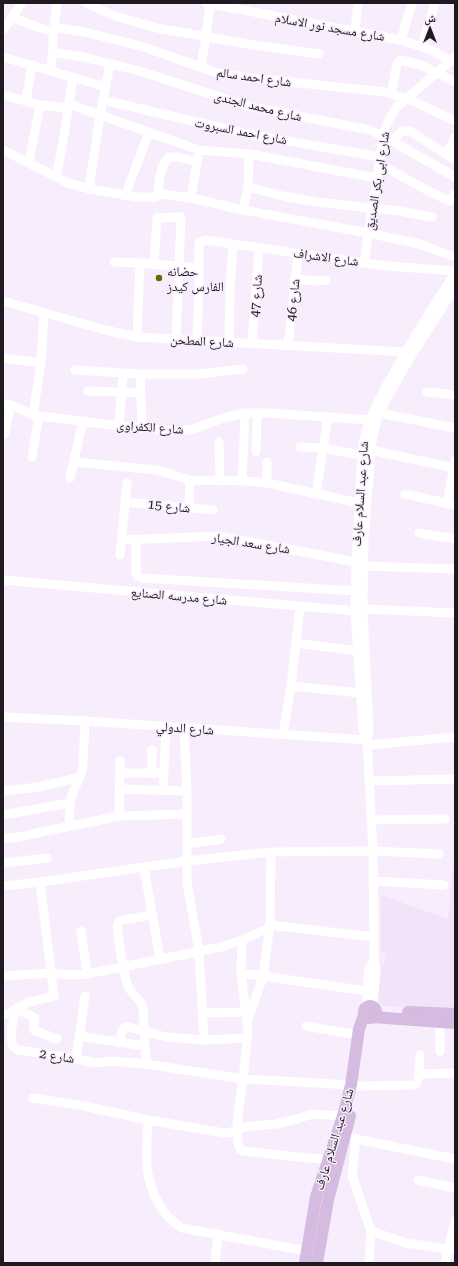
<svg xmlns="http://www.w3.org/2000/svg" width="458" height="1266" viewBox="0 0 458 1266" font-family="'Roboto Serif','Noto Naskh Arabic',serif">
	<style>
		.built { fill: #f3e3f9 }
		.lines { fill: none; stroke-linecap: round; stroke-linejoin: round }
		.minor { stroke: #fff; stroke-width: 9 }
		.major { stroke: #d5bbdf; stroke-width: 12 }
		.poi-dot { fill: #636705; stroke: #f8edfc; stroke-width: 1.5 }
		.labels { text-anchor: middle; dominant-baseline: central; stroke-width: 3; stroke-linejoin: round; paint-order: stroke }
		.street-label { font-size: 13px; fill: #1e1a1f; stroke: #f8edfc }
		.poi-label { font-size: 13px; fill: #1e1a1f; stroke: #f8edfc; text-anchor: start }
	</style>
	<rect width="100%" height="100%" fill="#f8edfc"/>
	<polygon class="built" points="455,842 455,1010 385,1006 375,1002 380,967 385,963 386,955 381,952 381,895 448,919"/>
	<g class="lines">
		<g class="minor">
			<polyline points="86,3 115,16 157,28 254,45 319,54"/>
			<polyline points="206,3 401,40 431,50 451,61"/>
			<polyline points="12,17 34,26 54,32"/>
			<polyline points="54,27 85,32 144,47 217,73 251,78 385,92 413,101 455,121"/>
			<polyline points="3,30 22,3"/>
			<polyline points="355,30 358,3"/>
			<polyline points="401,40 412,3"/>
			<polyline points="422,46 435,3"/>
			<polyline points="53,52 83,57 143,72 247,106 370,130 383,136 455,177"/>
			<polyline points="3,57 106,87"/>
			<polyline points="201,67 206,37 210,4"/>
			<polyline points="51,71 54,27 57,3"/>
			<polyline points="391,94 397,64 400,60 421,65 455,82"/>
			<polyline points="3,95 40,105 68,108"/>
			<polyline points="103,100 248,134 380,157"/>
			<polyline points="26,101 32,65"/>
			<polyline points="69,104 199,150 249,154 376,178"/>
			<polyline points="392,141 402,131 410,131 455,160"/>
			<polyline points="3,150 68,183 89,189 137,197 154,197 162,194 191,198 243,210 368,233 419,244 455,257"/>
			<polyline points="447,154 455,137"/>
			<polyline points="29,162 40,105"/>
			<path d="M379,164C403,176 425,191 450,201L455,194"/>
			<path d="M56,176C64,144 67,111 73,78"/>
			<polyline points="248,187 283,196 317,202 399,211 432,217"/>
			<polyline points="89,189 100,115 110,64"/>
			<polyline points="125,196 149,132"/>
			<path d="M158,196C159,183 159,167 169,157H178L197,162"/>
			<polyline points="191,198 198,157"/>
			<polyline points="243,210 248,187 249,154"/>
			<polyline points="114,262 140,263 199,268"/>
			<path d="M364,263L383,136C386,124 390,116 398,106L455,57"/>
			<polyline points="154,265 157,218 181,217 176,340"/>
			<polyline points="295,279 316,281 326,280"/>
			<polyline points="3,301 105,330 137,337 406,352"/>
			<polyline points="137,337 140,263"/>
			<polyline points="197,340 199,289 199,244 200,242 205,240 387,266 455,271"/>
			<polyline points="229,342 230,289 233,244"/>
			<polyline points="252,343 259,248"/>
			<polyline points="288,346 298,254"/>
			<polyline points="3,358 41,363 33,415"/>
			<polyline points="41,363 44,313"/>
			<polyline points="75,370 140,374 199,374 243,369"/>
			<polyline points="140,374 142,428"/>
			<polyline points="88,391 141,393"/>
			<polyline points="427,392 455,395"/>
			<polyline points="3,404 11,405 33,415 119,426 177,431 194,429 223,418 245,413 269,413 369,420"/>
			<polyline points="379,413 455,428"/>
			<polyline points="119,426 123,373"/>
			<polyline points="3,435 5,432 11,405"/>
			<polyline points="219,442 220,481"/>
			<polyline points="300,447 322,448 362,455"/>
			<polyline points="370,450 455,468"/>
			<polyline points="256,452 257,413"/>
			<polyline points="32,457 39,416"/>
			<polyline points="74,462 157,470 190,480 247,481 267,483 359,503"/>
			<polyline points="267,462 267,483"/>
			<polyline points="70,478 83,421"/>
			<polyline points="242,481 245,413"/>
			<polyline points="316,494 328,417"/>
			<polyline points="405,494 455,505"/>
			<polyline points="125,502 213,510"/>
			<polyline points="447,504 455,460"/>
			<polyline points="189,508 190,480"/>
			<polyline points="419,533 455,539"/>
			<polyline points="136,539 136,574 138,576 142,578 356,591"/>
			<polyline points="122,540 219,536 356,562"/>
			<polyline points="120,555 127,483"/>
			<polyline points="363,566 455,569"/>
			<polyline points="3,580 355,611"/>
			<polyline points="363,609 455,613"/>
			<polyline points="296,643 357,651"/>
			<polyline points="291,686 360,693"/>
			<polyline points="3,717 85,721 367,740"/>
			<polyline points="184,728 187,791 187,882 199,951 204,1040"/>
			<polyline points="283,734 291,686 300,607"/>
			<path d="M367,737L364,733L363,729L355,611L356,562L362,455C365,420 380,397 397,367C415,335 435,304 455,273"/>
			<polyline points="368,745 455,737"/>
			<polyline points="152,750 152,773"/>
			<polyline points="120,773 164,773"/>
			<polyline points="369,781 455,779"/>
			<polyline points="120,789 187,791"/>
			<polyline points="163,790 166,727"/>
			<polyline points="3,791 38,787 78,778"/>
			<polyline points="3,815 70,803"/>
			<polyline points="119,816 120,761"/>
			<polyline points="372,820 445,819"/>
			<polyline points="69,826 70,803 72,795 82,771 83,764 85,721"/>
			<polyline points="3,839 18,837 119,816 187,814"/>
			<polyline points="187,844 221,839"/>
			<polyline points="3,863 47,858"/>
			<polyline points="144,868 160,959"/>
			<polyline points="374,881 444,885"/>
			<polyline points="3,886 40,882 187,861 271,852 373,851 439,854"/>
			<polyline points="270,925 374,937"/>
			<polyline points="81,931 87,974"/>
			<polyline points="242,940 241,973 248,1030 243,1079 351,1085"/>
			<polyline points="241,973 367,991"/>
			<polyline points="3,976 51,973 71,975 87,974 221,947 242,940 269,928"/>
			<polyline points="373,1006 376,970 374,961 373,851 367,740 369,729 363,609 364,538 372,441 376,422 383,405 410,358 455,287"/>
			<polyline points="366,1007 369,969 374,961"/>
			<polyline points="17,1009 35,1018 33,1027 34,1030 57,1039"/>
			<path d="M15,1011C13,1022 6,1045 18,1050L76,1059L95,1063L111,1061L146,1064L243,1079C241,1097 233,1134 240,1149L243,1151L328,1160"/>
			<polyline points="203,1013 245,1012"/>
			<path d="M3,1015C11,1013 16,1009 23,1005C32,1000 44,999 54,996L40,882"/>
			<polyline points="247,1022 263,977 270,925 271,852"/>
			<polyline points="306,1026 358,1035"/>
			<polyline points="79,1036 145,1046"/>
			<polyline points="119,1043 122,1031 125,1027 128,1027 166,1037 204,1040 246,1038"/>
			<polyline points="440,1051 440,1022"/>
			<polyline points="76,1059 85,996"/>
			<path d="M146,1064L143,1008C141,997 133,997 129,988C122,974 120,943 117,927L119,921L123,920L152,915"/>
			<polyline points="419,1075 420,1055"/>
			<polyline points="357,1086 415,1085 417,1083 419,1075 421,1074 455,1073"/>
			<polyline points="33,1098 84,1106 148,1120 224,1133 231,1132 243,1127 276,1124 297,1119 312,1114 343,1116"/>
			<path d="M148,1120C147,1153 142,1174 159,1204C165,1215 171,1221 182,1228L307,1251"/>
			<polyline points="351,1138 455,1159"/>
			<polyline points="356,1139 352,1175 371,1231 406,1243 455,1250"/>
			<polyline points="418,1180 455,1188"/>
			<polyline points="215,1263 218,1234"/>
			<polyline points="369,1263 371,1231"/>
			<polyline points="445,1263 455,1221"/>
		</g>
		<g class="major">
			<circle cx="370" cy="1012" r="6"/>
			<polyline points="408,1012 455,1014"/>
			<polyline points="372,1017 455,1023"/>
			<polyline points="305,1263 316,1197 343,1116 351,1085 359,1029 364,1015"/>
			<polyline points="317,1263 328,1200 350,1116"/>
		</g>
	</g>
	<circle class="poi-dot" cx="159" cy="278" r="4"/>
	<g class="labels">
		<g class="street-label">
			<text transform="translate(330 27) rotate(10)">شارع مسجد نور الاسلام</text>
			<text transform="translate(254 77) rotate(8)">شارع احمد سالم</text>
			<text transform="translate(258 106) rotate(14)">شارع محمد الجندى</text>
			<text transform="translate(241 131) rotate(11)">شارع احمد السبروت</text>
			<text transform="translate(377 181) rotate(-81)">شارع ابى بكر الصديق</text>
			<text transform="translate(326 257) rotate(8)">شارع الاشراف</text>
			<text transform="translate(256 296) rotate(-86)">شارع 47</text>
			<text transform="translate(293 300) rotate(-84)">شارع 46</text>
			<text transform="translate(202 341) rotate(3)">شارع المطحن</text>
			<text transform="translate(150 427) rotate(4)">شارع الكفراوى</text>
			<text transform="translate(360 494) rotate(-86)">شارع عبد السلام عارف</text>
			<text transform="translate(169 506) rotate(6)">شارع 15</text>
			<text transform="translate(251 543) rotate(9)">شارع سعد الجيار</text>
			<text transform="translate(179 596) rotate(5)">شارع مدرسه الصنايع</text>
			<text transform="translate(185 728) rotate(4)">شارع الدولي</text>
			<text transform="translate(57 1056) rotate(9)">شارع 2</text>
			<text transform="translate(334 1139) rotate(-73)">شارع عبد السلام عارف</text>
		</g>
		<g class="poi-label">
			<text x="167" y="271">حضانه<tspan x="167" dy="15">الفارس كيدز</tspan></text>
		</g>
	</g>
	<rect width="458" height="1266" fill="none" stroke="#1e1a1f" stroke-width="8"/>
	<g transform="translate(430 28)" stroke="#f8edfc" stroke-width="3" paint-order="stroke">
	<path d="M0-3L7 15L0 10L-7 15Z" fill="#1e1a1f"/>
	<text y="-6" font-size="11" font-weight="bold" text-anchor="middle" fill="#1e1a1f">ش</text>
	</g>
</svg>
